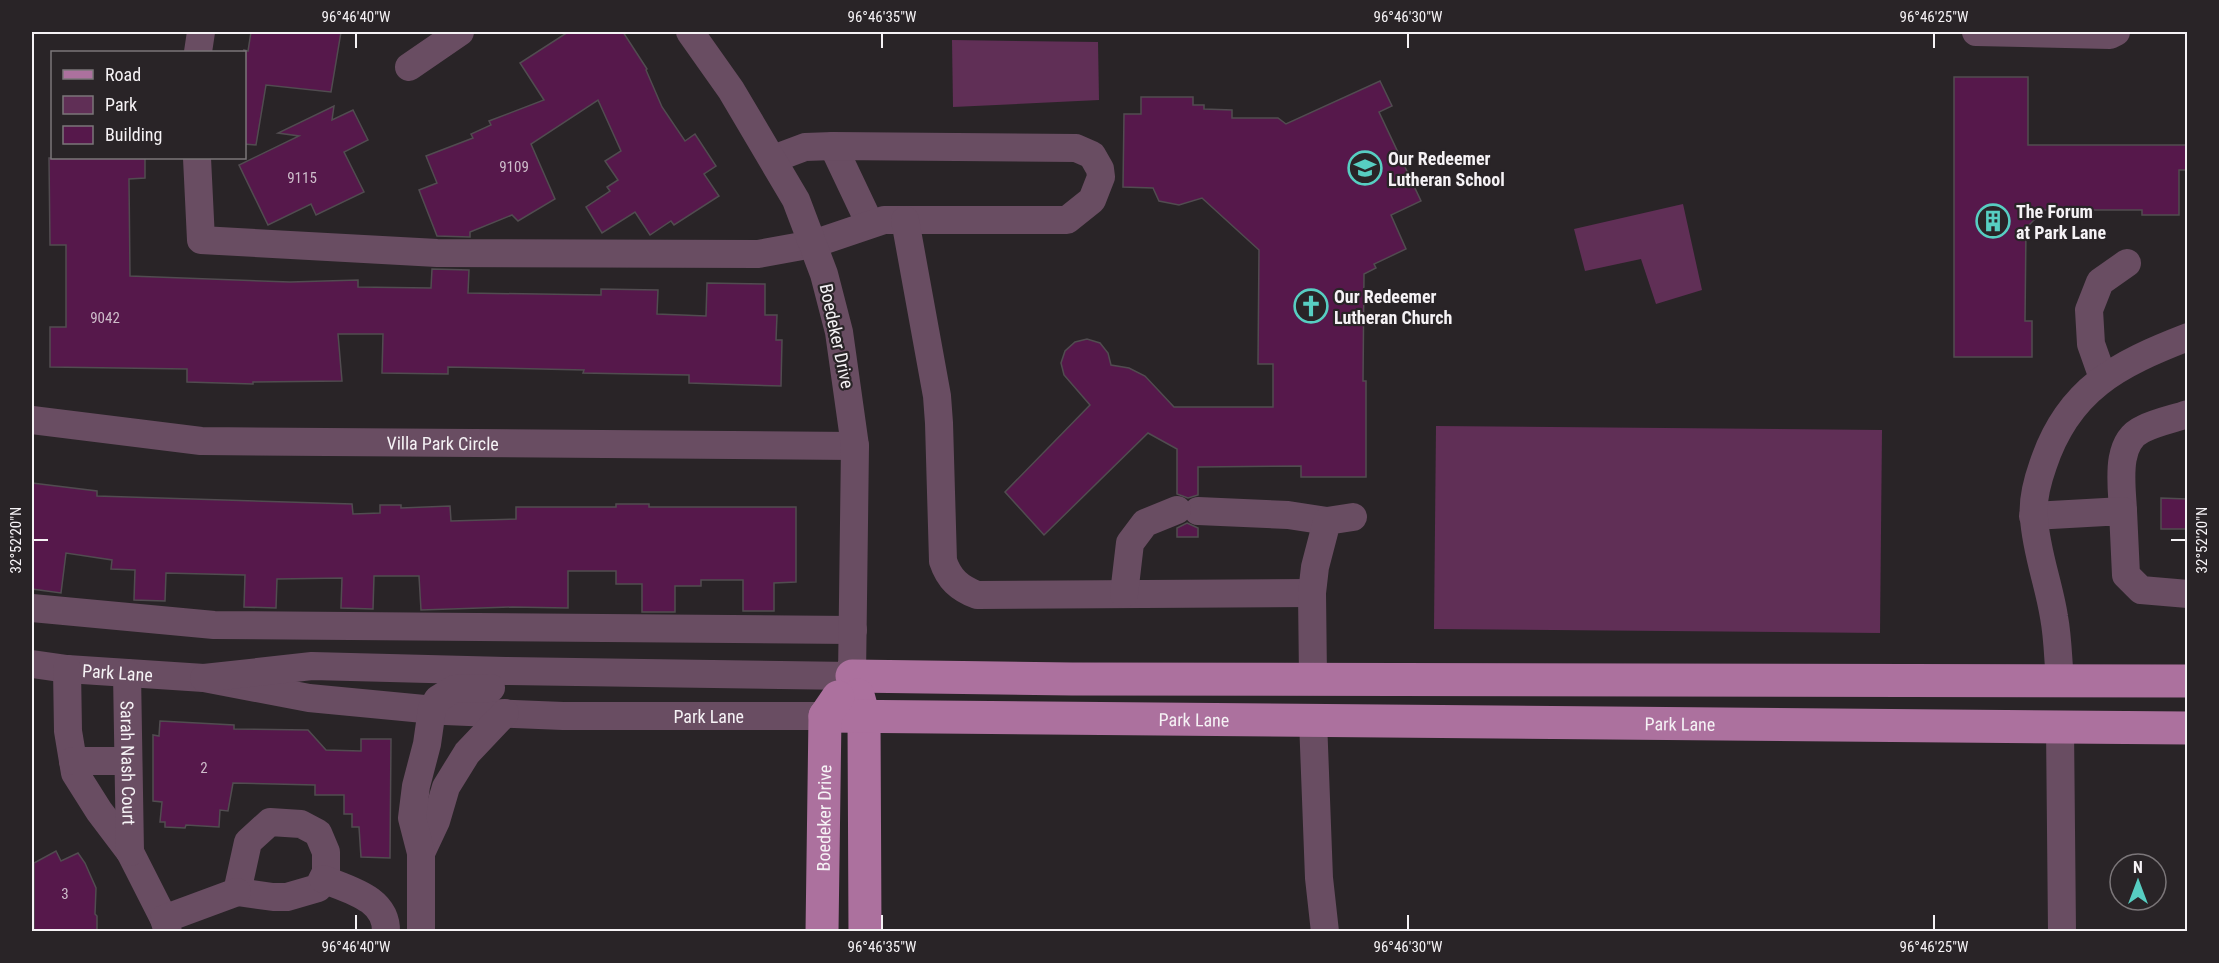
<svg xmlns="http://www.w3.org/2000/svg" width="2219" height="963" viewBox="0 0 2219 963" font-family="'Roboto Condensed',sans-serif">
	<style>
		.green { fill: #602f56 }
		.building { fill: #56184b; stroke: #514c50; stroke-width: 1.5 }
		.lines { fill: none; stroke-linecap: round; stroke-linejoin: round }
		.minor { stroke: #694d62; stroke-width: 28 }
		.major { stroke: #ac719e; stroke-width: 33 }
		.ticks { fill: none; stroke: #f5f2f5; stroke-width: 2 }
		.labels { text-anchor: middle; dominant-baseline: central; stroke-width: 4.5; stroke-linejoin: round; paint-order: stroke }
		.number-label { font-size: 15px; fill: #cdbcca }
		.poi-label { font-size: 18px; font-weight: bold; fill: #f5f2f5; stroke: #292427; text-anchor: start }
		.street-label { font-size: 18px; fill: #f5f2f5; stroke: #292427 }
		.neatline { fill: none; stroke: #f5f2f5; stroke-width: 2 }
		.ticks-label { font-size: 15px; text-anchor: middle; fill: #f5f2f5 }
	</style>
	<rect width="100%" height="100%" fill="#292427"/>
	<g class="green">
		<polygon points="952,40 1098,42 1099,100 953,107"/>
		<polygon points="1683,204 1702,290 1656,304 1641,259 1585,271 1574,229"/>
		<polygon points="1436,426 1882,430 1880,633 1434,629"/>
	</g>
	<g class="building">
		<polygon points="251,32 341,32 331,92 266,85 256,145 244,144 244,50 248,51"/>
		<polygon points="568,32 623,32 647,69 646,70 662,107 685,141 695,134 716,166 704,174 719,196 674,225 671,221 650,235 635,212 602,233 586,207 610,191 607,187 618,180 605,161 621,151 598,100 531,144 555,199 518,221 512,215 470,232 470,237 437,236 419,190 437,183 426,156 473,138 471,134 491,125 489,121 544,100 520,63"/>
		<polygon points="1954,77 2028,77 2028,145 2187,145 2187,170 2179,170 2179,215 2142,215 2142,210 2044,210 2026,228 2025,321 2032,321 2032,357 1954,357"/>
		<polygon points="1380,81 1392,106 1379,112 1421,201 1391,215 1406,249 1374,264 1376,268 1364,274 1363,381 1366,381 1366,477 1301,477 1301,466 1198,467 1198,495 1188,498 1177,494 1177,449 1148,433 1044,535 1005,492 1090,405 1064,375 1061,363 1065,351 1075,342 1087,339 1100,343 1108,353 1111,365 1129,368 1145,376 1174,407 1273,407 1273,364 1258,364 1259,250 1202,198 1179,205 1159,201 1153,188 1123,187 1124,114 1141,114 1141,97 1193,97 1193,105 1204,105 1204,109 1232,110 1232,118 1278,118 1286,124"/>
		<polygon points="334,106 332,120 353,110 368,140 344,152 364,192 316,215 311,204 268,225 239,165 299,136 278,133"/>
		<polygon points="49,158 145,158 145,178 129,179 130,276 290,282 358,280 358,287 431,288 432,269 469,270 468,293 601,295 601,289 658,290 657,314 706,316 707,283 765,284 765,315 777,315 776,340 782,340 781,386 689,383 689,375 583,373 584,370 448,367 448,374 382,373 383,334 338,334 342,381 253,382 253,384 187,382 187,369 50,367 50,327 66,327 66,245 50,245"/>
		<polygon points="32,483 97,491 97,496 352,504 353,514 380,513 380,505 401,505 401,508 450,506 451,521 516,519 516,507 616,507 616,504 649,504 649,507 796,507 796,582 774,583 774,611 743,611 743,580 701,580 701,586 675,586 675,612 642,612 642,584 616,584 616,571 568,571 568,608 512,607 421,610 419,576 374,576 373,609 341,608 342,578 277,579 276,608 244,607 245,575 166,573 165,601 134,600 135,570 111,569 112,560 66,553 61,593 32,589"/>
		<polygon points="2161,498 2187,499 2187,529 2161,529"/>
		<polygon points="1187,523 1198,528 1198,537 1177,537 1177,528"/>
		<polygon points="160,721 234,725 234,729 308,730 326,750 361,751 361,739 391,739 390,858 361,857 359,827 352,827 352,814 344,814 344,795 315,795 315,785 233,783 228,811 220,810 219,827 186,825 185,828 165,827 165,822 160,822 162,802 153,801 153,735 159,736"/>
		<polygon points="56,851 61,861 78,853 85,863 96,888 95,914 97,916 97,932 34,932 34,863"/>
	</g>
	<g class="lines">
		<g class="minor">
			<polyline points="1976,32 2110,35 2116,32"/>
			<polyline points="198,52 201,32"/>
			<polyline points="409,67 460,32"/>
			<polyline points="833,146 870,224"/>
			<polyline points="197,158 201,240 437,253 758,254 813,244 884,220 1067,220 1092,200 1101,177 1100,169 1092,155 1076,148 833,146 805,147 773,159"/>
			<path d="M905,220L937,396L939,423L943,561C949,579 959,588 977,595L1312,593"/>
			<polyline points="2103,378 2091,344 2089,310 2100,282 2127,263"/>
			<path id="s1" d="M32,420L201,441L855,446"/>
			<polyline points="1198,511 1288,515 1327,521"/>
			<path d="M2123,511C2122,486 2114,442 2143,429C2157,422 2173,419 2188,414"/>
			<polyline points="2033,516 2123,511 2126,575 2141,590 2188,594"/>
			<polyline points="1124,594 1130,543 1145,523 1177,510"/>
			<polyline points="32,608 214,625 853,630"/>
			<path id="s2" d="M32,664L67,669L204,678L309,698L445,711L563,716H825"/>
			<polyline points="67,669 68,731 75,773 99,811 130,852 164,919 168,932"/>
			<path id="s3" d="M127,673L130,852"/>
			<polyline points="204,678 312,666 506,671 852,676 855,446 839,332 824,274 796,200 731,90 690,32"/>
			<polyline points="1313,678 1312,593 1315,567 1327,521 1353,517"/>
			<path d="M2060,681C2058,660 2058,638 2054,617C2049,584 2036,552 2034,518C2032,500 2037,482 2043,465C2068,389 2118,364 2188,337"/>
			<polyline points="1313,720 1319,878 1325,932"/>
			<polyline points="2060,727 2062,932"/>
			<polyline points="73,761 128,761"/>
			<polygon points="270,822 301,824 318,833 326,852 326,872 318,888 287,897 273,897 237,892 248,842"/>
			<polyline points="421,853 436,821 446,787 467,753 505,713"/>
			<path d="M323,879C349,890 387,898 386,932"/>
			<polyline points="164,919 237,892"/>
			<polyline points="421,932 421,853 412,818 416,786 427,744 432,709 438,699 454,689 491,688"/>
		</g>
		<g class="major">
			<polyline points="852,676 1072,679 2188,681"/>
			<polyline points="858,695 864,717 865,932"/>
			<path id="s4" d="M825,716L2188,728"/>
			<path id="s5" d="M822,932L825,716L838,697"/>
		</g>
	</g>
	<path class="ticks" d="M356,33V48M882,33V48M1408,33V48M1934,33V48M33,540H48M2171,540H2186M356,915V930M882,915V930M1408,915V930M1934,915V930"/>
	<defs>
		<symbol id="school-ring" viewBox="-11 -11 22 22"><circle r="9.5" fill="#292427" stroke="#57cec2" stroke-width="1.5"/><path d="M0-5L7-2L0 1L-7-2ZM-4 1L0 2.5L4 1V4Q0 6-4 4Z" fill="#57cec2"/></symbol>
		<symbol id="building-ring" viewBox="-11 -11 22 22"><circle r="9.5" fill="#292427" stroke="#57cec2" stroke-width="1.5"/><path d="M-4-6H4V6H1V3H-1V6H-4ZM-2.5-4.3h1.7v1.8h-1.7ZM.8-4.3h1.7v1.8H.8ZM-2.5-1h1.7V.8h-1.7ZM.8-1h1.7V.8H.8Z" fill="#57cec2"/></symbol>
		<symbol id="church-ring" viewBox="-11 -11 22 22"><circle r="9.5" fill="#292427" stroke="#57cec2" stroke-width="1.5"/><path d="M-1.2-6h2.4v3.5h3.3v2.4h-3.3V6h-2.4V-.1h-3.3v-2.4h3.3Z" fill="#57cec2"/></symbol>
	</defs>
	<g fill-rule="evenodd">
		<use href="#school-ring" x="1346" y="149" width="38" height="38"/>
		<use href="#building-ring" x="1974" y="202" width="38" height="38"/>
		<use href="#church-ring" x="1292" y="287" width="38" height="38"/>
	</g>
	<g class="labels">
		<g class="number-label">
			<text x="514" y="167">9109</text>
			<text x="302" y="178">9115</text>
			<text x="105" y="318">9042</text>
			<text x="204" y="768">2</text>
			<text x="65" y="894">3</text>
		</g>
		<g class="poi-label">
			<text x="1388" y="158">Our Redeemer<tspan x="1388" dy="21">Lutheran School</tspan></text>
			<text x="2016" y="211">The Forum<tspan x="2016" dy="21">at Park Lane</tspan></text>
			<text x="1334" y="296">Our Redeemer<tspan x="1334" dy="21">Lutheran Church</tspan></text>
		</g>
		<g class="street-label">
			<text transform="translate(837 336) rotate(78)">Boedeker Drive</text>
			<text stroke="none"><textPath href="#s1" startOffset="412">Villa Park Circle</textPath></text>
			<text stroke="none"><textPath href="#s2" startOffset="86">Park Lane</textPath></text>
			<text stroke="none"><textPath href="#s2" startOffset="680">Park Lane</textPath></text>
			<text stroke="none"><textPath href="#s4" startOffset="369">Park Lane</textPath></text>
			<text stroke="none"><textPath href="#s4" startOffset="855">Park Lane</textPath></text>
			<text stroke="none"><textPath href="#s3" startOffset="90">Sarah Nash Court</textPath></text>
			<text stroke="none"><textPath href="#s5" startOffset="114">Boedeker Drive</textPath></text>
		</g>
	</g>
	<rect width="2219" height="963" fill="none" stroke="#292427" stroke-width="66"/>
	<rect x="51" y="51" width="195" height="108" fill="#292427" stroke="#7b7679" stroke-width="1.5"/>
	<rect x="63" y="70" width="30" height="9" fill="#ac719e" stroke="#7b7679" stroke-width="1.5"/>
	<text x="105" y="81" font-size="18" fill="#f5f2f5">Road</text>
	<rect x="63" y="96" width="30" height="18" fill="#602f56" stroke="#7b7679" stroke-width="1.5"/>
	<text x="105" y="111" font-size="18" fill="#f5f2f5">Park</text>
	<rect x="63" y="126" width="30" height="18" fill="#56184b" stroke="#7b7679" stroke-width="1.5"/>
	<text x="105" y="141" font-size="18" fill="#f5f2f5">Building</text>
	<g transform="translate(2138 882)"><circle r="28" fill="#292427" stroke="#7b7679" stroke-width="1.5"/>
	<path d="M0-4.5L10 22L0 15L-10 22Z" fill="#57cec2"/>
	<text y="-9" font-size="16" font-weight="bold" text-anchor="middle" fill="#f5f2f5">N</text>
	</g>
	<rect x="33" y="33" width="2153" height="897" class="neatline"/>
	<g class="ticks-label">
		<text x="356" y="22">96°46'40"W</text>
		<text x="882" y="22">96°46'35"W</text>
		<text x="1408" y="22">96°46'30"W</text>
		<text x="1934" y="22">96°46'25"W</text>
		<text transform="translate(16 540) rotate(-90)" y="5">32°52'20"N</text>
		<text transform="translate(2202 540) rotate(-90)" y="5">32°52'20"N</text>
		<text x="356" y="952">96°46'40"W</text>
		<text x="882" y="952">96°46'35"W</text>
		<text x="1408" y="952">96°46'30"W</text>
		<text x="1934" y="952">96°46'25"W</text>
	</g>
</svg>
